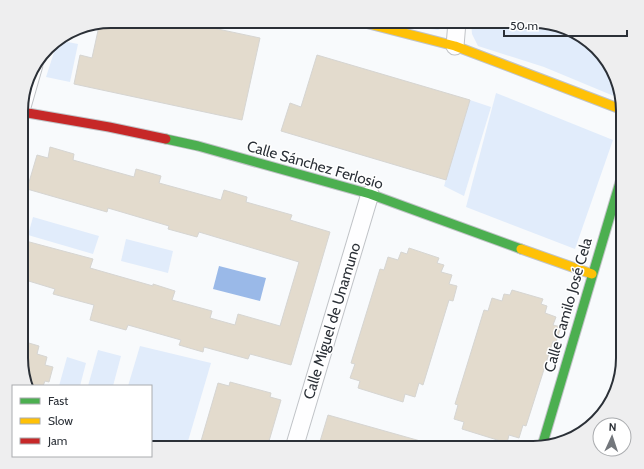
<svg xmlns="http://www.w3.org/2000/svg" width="644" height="469" viewBox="0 0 644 469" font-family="Cabin,sans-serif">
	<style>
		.green { fill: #e1ecfb }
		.water { fill: #9ab9e8 }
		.building { fill: #e3dbcd; stroke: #d6d5d2 }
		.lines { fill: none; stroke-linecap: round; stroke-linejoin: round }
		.street-casing { stroke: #c0c3c7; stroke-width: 19 }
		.fast-casing { stroke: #c0c3c7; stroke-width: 11 }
		.slow-casing { stroke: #c0c3c7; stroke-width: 11 }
		.jam-casing { stroke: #c0c3c7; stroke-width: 11 }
		.street { stroke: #fefeff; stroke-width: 17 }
		.fast { stroke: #4caf50; stroke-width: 9 }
		.slow { stroke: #ffc107; stroke-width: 9 }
		.jam { stroke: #c62828; stroke-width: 9 }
		.labels { text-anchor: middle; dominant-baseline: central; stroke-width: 3; stroke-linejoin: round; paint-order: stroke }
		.street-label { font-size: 15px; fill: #2b3037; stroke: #fff }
		.rim { fill: none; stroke: #2b3037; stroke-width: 2 }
	</style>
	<rect width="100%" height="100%" fill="#f8fafc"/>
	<g class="green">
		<polygon points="539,21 588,40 614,71 621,99 544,67 478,46 472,34 471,22"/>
		<polygon points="449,22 448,25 438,30 423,28 400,23"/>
		<polygon points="58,40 78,44 70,82 46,77"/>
		<polygon points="496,93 613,140 575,249 466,207"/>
		<polygon points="470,100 491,107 464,196 444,186"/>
		<polygon points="33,217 99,236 93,254 28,235"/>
		<polygon points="126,239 173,251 168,273 121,261"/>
		<polygon points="140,346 211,363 186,448 151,448 151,386 128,386"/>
		<polygon points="98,350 121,356 113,386 88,386"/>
		<polygon points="67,357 86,363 80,386 59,386"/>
	</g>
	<polygon class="water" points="219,266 266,278 260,301 213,289"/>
	<g class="building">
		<polygon points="199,25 260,38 242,120 74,84 80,55 92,58 99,26"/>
		<polygon points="317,55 470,100 446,180 281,131 290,103 301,107"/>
		<polygon points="50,147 74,154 73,160 134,177 136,169 161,176 159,183 221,200 224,190 247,197 246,202 292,215 290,220 330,232 291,365 250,354 248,359 204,347 203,352 179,345 181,340 128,325 126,330 90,320 94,305 53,294 55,289 22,279 22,240 93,259 90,268 153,286 153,284 175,291 172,300 212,311 210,318 235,325 238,314 280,326 299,262 199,232 197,237 168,229 169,226 108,208 107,212 27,189 37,155 48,158"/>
		<polygon points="409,248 439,258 437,263 444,265 441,272 452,275 449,284 457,286 453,301 449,300 423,385 419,383 415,397 405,394 403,402 358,388 360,381 350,378 355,364 351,363 380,269 384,270 388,257 398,260 401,252 407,254"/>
		<polygon points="512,290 543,299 541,304 547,306 545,313 556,317 553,325 561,327 556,342 553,341 526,426 523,425 519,438 509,435 507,443 462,429 464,422 454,419 458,405 455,404 484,310 488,311 492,298 502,301 504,294 510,295"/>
		<polygon points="22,341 39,346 37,354 47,357 45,365 53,367 49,382 45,381 43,386 27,386 22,370"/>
		<polygon points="230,382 271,393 270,397 281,400 267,448 199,448 218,383 229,386"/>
		<polygon points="328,415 431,444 431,448 318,448"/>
	</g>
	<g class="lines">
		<defs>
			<g id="street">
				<polyline points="455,46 457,22"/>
				<polyline points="22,107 34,65"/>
				<polyline points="294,448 370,194"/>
			</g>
			<g id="fast">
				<polyline points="166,139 198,146 370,194 521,249"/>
				<polyline points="542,446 623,172"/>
			</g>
			<g id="slow">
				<polyline points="365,23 455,46 623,110"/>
				<polyline points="521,249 592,274"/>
			</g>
			<polyline id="jam" points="22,112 109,127 166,139"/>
		</defs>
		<use href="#street" class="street-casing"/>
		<use href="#fast" class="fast-casing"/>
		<use href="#slow" class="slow-casing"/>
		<use href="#jam" class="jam-casing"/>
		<use href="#street" class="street"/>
		<use href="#fast" class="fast"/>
		<use href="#slow" class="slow"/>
		<use href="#jam" class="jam"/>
	</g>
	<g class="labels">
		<g class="street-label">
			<text transform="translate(315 165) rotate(16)">Calle Sánchez Ferlosio</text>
			<text transform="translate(568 305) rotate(-74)">Calle Camilo José Cela</text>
			<text transform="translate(332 321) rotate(-73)">Calle Miguel de Unamuno</text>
		</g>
	</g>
	<path d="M0 0H644V469H0ZM111 28H533A83 83 0 0 1 616 111V358A83 83 0 0 1 533 441H111A83 83 0 0 1 28 358V111A83 83 0 0 1 111 28Z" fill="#eeeeef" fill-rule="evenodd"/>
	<path class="rim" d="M111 28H533A83 83 0 0 1 616 111V358A83 83 0 0 1 533 441H111A83 83 0 0 1 28 358V111A83 83 0 0 1 111 28Z"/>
	<rect x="12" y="385" width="140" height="72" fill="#ffffff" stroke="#aaacaf"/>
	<rect x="20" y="398" width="20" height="6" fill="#4caf50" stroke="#aaacaf"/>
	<text x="48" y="405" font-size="12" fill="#2b3037">Fast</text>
	<rect x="20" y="418" width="20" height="6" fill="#ffc107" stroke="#aaacaf"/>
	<text x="48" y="425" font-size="12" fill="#2b3037">Slow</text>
	<rect x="20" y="438" width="20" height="6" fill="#c62828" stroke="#aaacaf"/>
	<text x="48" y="445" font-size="12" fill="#2b3037">Jam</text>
	<g transform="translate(612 437) rotate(3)"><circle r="19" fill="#ffffff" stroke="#aaacaf"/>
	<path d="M0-3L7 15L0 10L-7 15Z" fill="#73777c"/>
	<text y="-6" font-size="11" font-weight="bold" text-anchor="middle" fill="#2b3037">N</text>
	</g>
	<path d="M504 30v6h123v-6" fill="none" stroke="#2b3037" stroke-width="2"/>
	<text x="510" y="30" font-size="12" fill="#2b3037" stroke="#ffffff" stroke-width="3" paint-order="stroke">50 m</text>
</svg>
